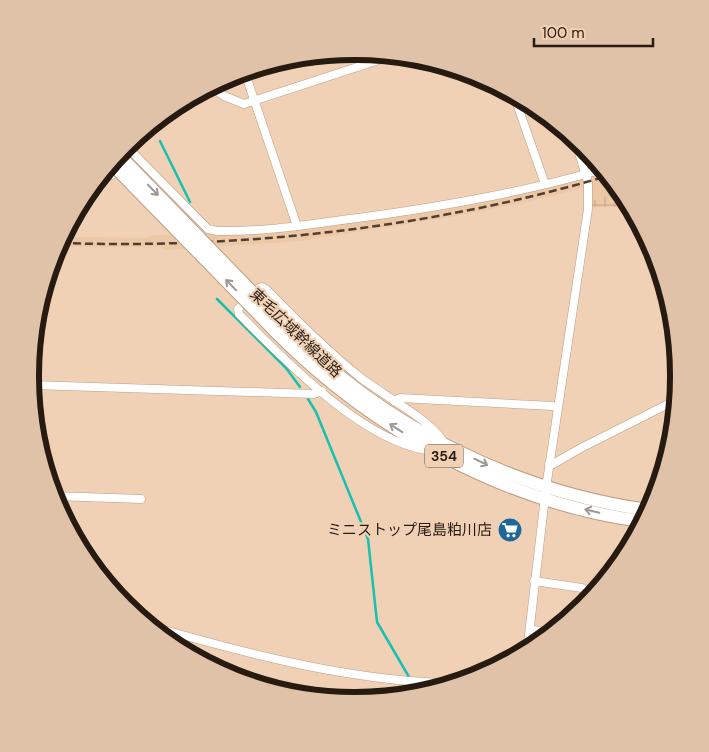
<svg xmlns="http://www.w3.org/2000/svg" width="709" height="752" viewBox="0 0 709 752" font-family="'DM Sans','Noto Sans JP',sans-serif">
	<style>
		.built { fill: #edc8a6 }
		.industrial { fill: url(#industrial-grid) }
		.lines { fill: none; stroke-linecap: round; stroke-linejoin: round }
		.stream { stroke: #16c1b0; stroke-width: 2.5 }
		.minor-casing { stroke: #bc9e83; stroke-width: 9 }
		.trunk-casing { stroke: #bc9e83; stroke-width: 14 }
		.minor { stroke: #fff; stroke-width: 8 }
		.trunk { stroke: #fff; stroke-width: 12 }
		.rail { stroke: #4f3f32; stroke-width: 2.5; stroke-dasharray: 8 4; stroke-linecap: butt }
		.trunk-bridge-casing { stroke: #bc9e83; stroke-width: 14; stroke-linecap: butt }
		.trunk-bridge { stroke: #fff; stroke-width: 12 }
		.oneway { stroke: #9e9894 }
		.labels { text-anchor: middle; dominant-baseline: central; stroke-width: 4.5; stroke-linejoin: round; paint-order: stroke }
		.shield { fill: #f0d1b5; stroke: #635242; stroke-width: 1 }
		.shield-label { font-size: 14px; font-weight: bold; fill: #271b11 }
		.street-label { font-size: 15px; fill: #271b11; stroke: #f0d1b5 }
		.poi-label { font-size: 15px; fill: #271b11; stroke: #f0d1b5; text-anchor: end }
		.rim { fill: none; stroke: #271b11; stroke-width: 6 }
	</style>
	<defs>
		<pattern id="industrial-grid" width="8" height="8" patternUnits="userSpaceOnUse" patternTransform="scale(1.25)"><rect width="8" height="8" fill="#edc8a6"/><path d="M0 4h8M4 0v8" fill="none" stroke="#cbab8e"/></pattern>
	</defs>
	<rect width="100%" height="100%" fill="#f0d1b5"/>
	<g class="built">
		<polygon points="601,173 615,193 592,201 589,178"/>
		<polygon points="582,178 584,188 530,201 462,215 301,241 166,250 160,247 58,247 64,237 148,238 154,235 301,229"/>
	</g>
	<polygon class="industrial" points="615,193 624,207 591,207 592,201"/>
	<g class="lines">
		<g class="stream">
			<polyline points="160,141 190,202"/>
			<polyline points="217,299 286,368 300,387"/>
			<polyline points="308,399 316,412 368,539 377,622 409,677"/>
			<polyline points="415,687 416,688"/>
		</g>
		<defs>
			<g id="minor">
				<polyline points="245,73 297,226"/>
				<polyline points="213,88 224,96 244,104 385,58"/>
				<polyline points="516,101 545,184"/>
				<path d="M131,151L208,229L217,231C262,232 306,225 350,219C434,208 518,194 600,170"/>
				<polyline points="106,174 112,175 120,168"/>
				<polyline points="32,385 314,394 322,391"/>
				<polyline points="394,401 400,398 553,406 557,408"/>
				<path d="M426,450C360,439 285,360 239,314L238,309L257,289L262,287L266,289C296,320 327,351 361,378C383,395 429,419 443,441"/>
				<polyline points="549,464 553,464 581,448 674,401"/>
				<polyline points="54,496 141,499"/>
				<polyline points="534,581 582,588"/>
				<path d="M161,629C252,655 346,679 440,683"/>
				<polyline points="530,630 546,631"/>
				<polyline points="528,643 546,488 588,209 588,182 575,140"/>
			</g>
			<g id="trunk">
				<path d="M284,325C380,425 512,491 648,510"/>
				<path d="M277,333C373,430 504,502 640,521"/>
			</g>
		</defs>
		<use href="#minor" class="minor-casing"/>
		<use href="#trunk" class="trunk-casing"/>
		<use href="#minor" class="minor"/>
		<use href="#trunk" class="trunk"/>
		<path class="rail" d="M61,243C242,249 430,228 604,177"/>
		<defs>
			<g id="trunk-bridge">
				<polyline points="119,155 284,325"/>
				<polyline points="113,165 277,333"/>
			</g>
		</defs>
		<use href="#trunk-bridge" class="trunk-bridge-casing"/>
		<use href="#trunk-bridge" class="trunk-bridge"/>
	</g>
	<defs><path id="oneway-shaft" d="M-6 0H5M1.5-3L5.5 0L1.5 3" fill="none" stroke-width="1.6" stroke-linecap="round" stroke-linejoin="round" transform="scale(1.25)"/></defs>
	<g class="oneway">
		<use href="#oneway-shaft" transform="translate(153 190) rotate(46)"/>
		<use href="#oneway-shaft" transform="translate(231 285) rotate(-134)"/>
		<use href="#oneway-shaft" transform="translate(396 428) rotate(-147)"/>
		<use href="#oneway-shaft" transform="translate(481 462) rotate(26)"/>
		<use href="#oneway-shaft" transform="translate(592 511) rotate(-166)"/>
	</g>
	<defs>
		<symbol id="supermarket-disc" viewBox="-11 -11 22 22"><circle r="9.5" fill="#1d679b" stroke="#f0d1b5"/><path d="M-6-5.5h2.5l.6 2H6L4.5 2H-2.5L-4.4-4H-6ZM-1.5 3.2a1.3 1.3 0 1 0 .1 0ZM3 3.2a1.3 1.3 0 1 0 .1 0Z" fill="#fff"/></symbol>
	</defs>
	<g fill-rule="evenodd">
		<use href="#supermarket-disc" x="496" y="516" width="28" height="28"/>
	</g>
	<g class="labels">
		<rect class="shield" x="425" y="444.5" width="38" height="23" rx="4"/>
		<g class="shield-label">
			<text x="444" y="456">354</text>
		</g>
		<g class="street-label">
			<text transform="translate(296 333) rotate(44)">東毛広域幹線道路</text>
		</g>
		<g class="poi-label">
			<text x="492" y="530">ミニストップ尾島粕川店</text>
		</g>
	</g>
	<path d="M0 0H709V752H0ZM354 60H355A315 315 0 0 1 670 375V377A315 315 0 0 1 355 692H354A315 315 0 0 1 39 377V375A315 315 0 0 1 354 60Z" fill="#e0c2a8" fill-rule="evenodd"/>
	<path class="rim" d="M354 60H355A315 315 0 0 1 670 375V377A315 315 0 0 1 355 692H354A315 315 0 0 1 39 377V375A315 315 0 0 1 354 60Z"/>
	<path d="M534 38v8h119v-8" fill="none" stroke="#271b11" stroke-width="2.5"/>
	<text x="542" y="38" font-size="15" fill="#271b11" stroke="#f0d1b5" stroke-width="4" paint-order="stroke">100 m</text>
</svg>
